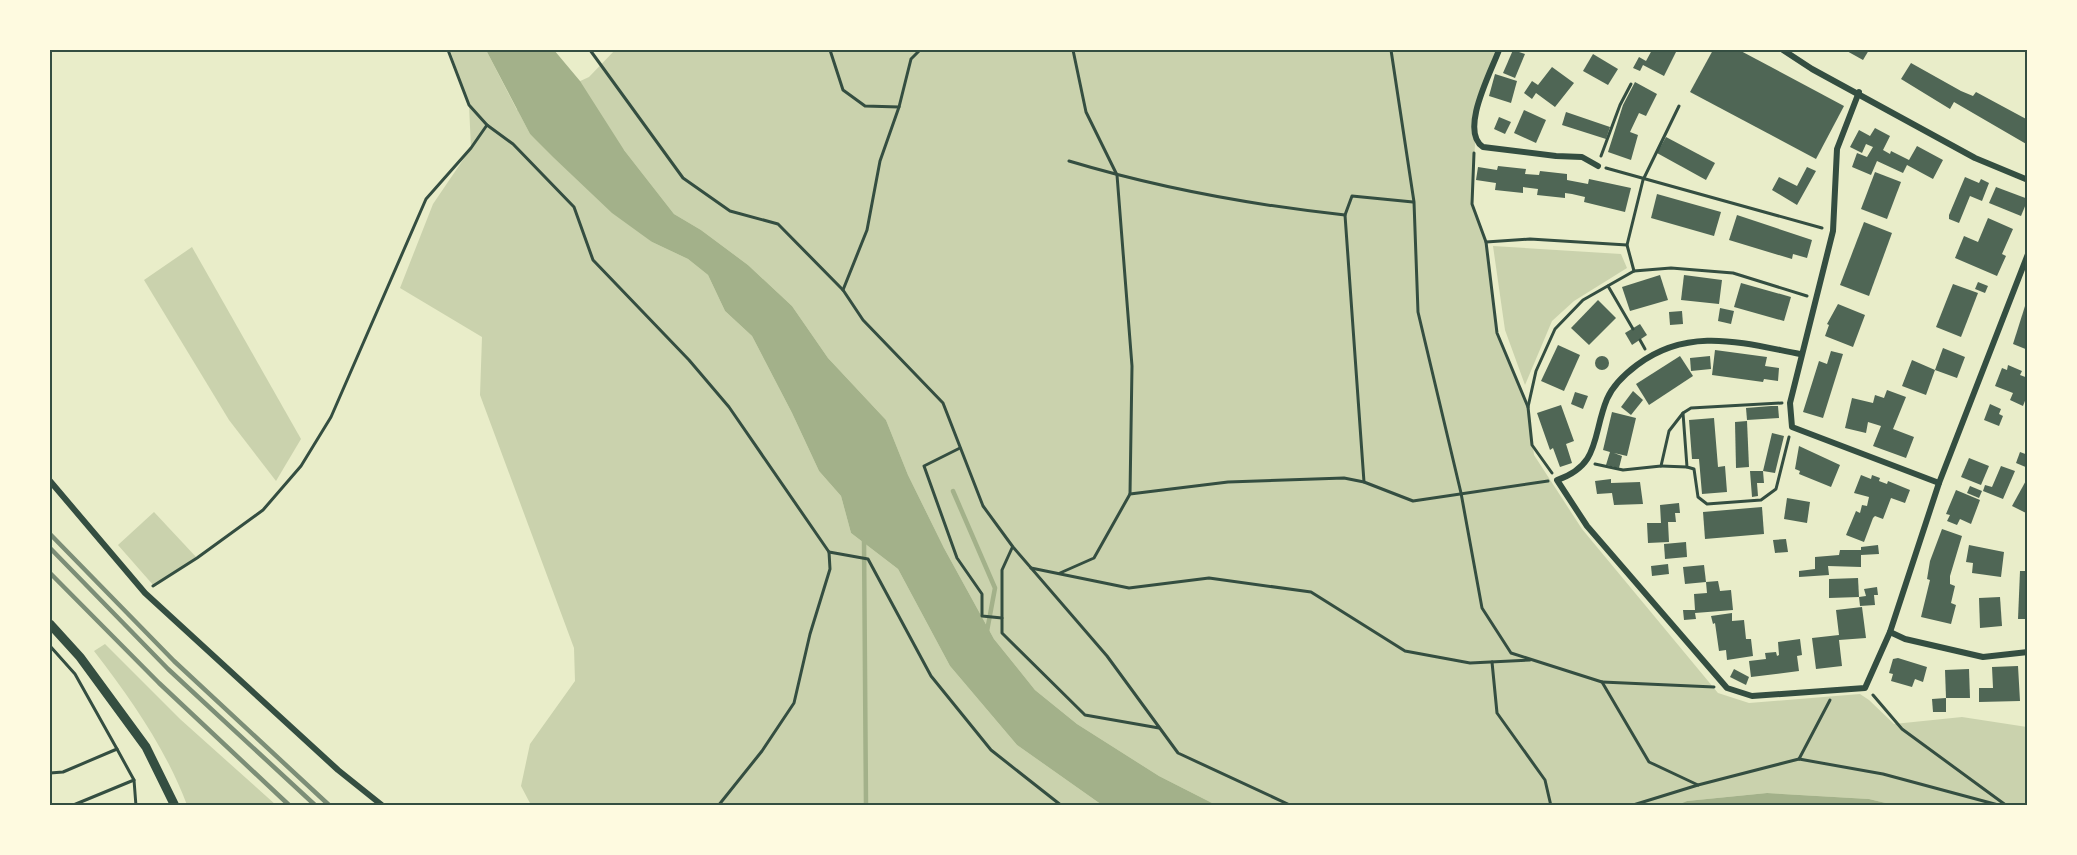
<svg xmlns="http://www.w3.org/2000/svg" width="2077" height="855" viewBox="0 0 2077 855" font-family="'Varela Round',sans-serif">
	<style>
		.green { fill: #cad2ad }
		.water { fill: #a3b18a }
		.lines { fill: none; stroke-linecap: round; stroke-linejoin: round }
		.stream { stroke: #a3b18a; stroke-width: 4.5 }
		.building { fill: #4f6655 }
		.path { stroke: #344e41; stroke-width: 3 }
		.service { stroke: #344e41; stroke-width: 3 }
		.minor { stroke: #344e41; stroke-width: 6 }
		.secondary { stroke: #344e41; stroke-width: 9 }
		.rail { stroke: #7c8e77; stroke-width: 4.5 }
		.neatline { fill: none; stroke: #344e41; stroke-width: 2 }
	</style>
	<rect width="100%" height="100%" fill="#e9edc9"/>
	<g class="green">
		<polygon points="450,50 486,50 517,110 589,77 615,50 1499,50 1477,105 1472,204 1486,242 1497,332 1528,407 1534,455 1582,529 1718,693 1749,703 1860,694 1869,700 1894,724 1962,717 2027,727 2027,805 1894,805 1869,799 1767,793 1687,801 1678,806 1216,805 1159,776 1077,724 1035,690 994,639 944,548 908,475 886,420 828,358 792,306 748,265 701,230 674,214 624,150 518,111 530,134 652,242 688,259 708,275 725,311 752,336 792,413 819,471 841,496 851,533 898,569 950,666 1017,745 1102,805 531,805 521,786 530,744 575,681 574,648 480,395 482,337 400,288 433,204 471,148 469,105"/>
		<polygon points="1493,246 1621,254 1627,268 1574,301 1552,321 1525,385 1505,330"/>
		<polygon points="192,247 301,439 276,481 229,420 144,280"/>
		<polygon points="154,512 197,558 154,586 118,545"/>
		<path d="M105,644L180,719L276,805H187C166,749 131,699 94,651Z"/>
	</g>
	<g class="water">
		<polygon points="486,50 554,50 580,81 624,150 674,214 701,230 748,265 792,306 828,358 886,420 908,475 944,548 994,639 1035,690 1077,724 1159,776 1216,805 1102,805 1017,745 950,666 898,569 851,533 841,496 819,471 792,413 752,336 725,311 708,275 688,259 652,242 612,213 553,157 530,134"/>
		<polygon points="1767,793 1869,799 1894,805 1678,805 1687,801"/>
	</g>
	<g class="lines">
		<g class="stream">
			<polyline points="953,491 995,588 987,631"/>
			<polyline points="864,538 866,806"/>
		</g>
	</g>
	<g class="building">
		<polygon points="1513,50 1525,54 1515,78 1503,73"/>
		<polygon points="1652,50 1677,50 1664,76 1643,65 1640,71 1633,68 1639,57 1646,61"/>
		<polygon points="1713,50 1739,50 1844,106 1816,159 1690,92"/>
		<polygon points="1845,50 1869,50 1863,60"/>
		<polygon points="1593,54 1618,69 1608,85 1583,71"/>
		<polygon points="1911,63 1961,91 1973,96 1976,92 2028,120 2028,145 1954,102 1950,109 1901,79"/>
		<polygon points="1552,67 1574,83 1555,107 1536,93 1532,99 1524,93 1532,81 1538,85"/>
		<polygon points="1495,74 1517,81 1511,103 1489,96"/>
		<polygon points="1635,82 1657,94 1646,116 1639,113 1630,132 1638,135 1631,160 1608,152 1623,105"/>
		<polygon points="1524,110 1546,120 1536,143 1514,133"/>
		<polygon points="1566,112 1610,127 1606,139 1562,125"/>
		<polygon points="1499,117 1511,122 1505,134 1494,129"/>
		<polygon points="1875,128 1890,136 1883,150 1890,154 1891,151 1909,160 1917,146 1943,160 1933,179 1907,165 1903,173 1877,161 1871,175 1852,167 1857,153 1867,157 1873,147 1866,144 1862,153 1850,147 1859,130 1870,136"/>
		<polygon points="1666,137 1715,163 1706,180 1657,153"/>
		<polygon points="1498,166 1526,169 1525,174 1539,175 1540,171 1567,174 1567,180 1588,184 1589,179 1631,188 1625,212 1584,202 1585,197 1572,194 1565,193 1565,198 1537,195 1538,189 1523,187 1523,193 1495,190 1496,183 1476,180 1478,167 1497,170"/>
		<polygon points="1807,167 1816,171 1797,205 1772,190 1779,177 1797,186"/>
		<polygon points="1875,172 1901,182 1887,219 1861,209"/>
		<polygon points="1965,177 1979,183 1981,179 1989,183 1982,201 1970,196 1959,223 1949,219 1949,215"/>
		<polygon points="1996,187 2028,199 2021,216 1989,203"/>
		<polygon points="1657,194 1721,212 1714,236 1651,218"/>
		<polygon points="1737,215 1812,240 1807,258 1793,254 1792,259 1729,240"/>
		<polygon points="1988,218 2013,229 2002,254 2006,256 1997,276 1955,258 1964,236 1978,242"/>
		<polygon points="1864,222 1892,233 1869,296 1840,285"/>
		<polygon points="1660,275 1668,300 1630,311 1622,287"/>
		<polygon points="1684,275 1722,280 1719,304 1681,300"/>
		<polygon points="1978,282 1988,286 1985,293 1975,289"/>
		<polygon points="1741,283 1791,297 1784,321 1734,307"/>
		<polygon points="1953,284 1978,293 1961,337 1936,327"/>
		<polygon points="1598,300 1616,318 1589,345 1571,328"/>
		<polygon points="1838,304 1865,315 1853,347 1825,336 1829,325 1827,324"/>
		<polygon points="2025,306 2028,307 2028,350 2013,344"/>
		<polygon points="1720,308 1734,311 1731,324 1718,321"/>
		<polygon points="1682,311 1683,324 1670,325 1669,312"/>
		<polygon points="1640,324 1647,335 1632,345 1625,333"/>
		<polygon points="1558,345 1580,355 1564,391 1541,381"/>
		<polygon points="1943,348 1965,357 1957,378 1935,370 1926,395 1902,386 1912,360 1935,370"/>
		<polygon points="1715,350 1767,357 1765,366 1779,368 1778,381 1764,379 1763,382 1712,375"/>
		<polygon points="1831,351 1843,354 1823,418 1803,412 1819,361 1827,364"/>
		<circle cx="1602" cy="363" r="7"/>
		<polygon points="1680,356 1693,376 1649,405 1636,384"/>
		<polygon points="1710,356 1711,369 1691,371 1690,358"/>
		<polygon points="2008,365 2022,371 2020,375 2028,378 2028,393 2023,406 2010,400 2013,393 1995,386 2002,368 2007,370"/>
		<polygon points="1887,390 1906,397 1893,429 1914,437 1906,458 1873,446 1881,426 1868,422 1866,433 1845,428 1852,398 1873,403 1875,395 1884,398"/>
		<polygon points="1633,391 1643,400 1631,415 1621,407"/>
		<polygon points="1575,392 1588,396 1583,409 1571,404"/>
		<polygon points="1990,404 2001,409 1999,414 2003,416 1999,426 1984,420"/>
		<polygon points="1561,405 1574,441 1566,444 1572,463 1560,467 1553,448 1550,450 1537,413"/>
		<polygon points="1771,406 1778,406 1779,418 1747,420 1746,408"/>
		<polygon points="1612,412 1636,418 1627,456 1614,453 1622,456 1619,468 1606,465 1610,452 1603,450"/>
		<polygon points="1714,418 1718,467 1725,466 1727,492 1702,494 1699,459 1692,459 1689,420"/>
		<polygon points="1747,421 1749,467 1736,468 1735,422"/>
		<polygon points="1772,433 1784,436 1775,473 1763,471 1764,483 1757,483 1758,496 1752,497 1750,471 1763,471"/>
		<polygon points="1799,446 1840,465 1831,487 1799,474 1800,471 1795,469"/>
		<polygon points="2020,452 2028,455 2028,468 2016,463"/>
		<polygon points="1969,458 1989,466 1981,485 1961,477"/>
		<polygon points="2001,466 2015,471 2003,499 1983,491 1985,485 1992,487"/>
		<polygon points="1861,475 1871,479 1872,475 1880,478 1879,481 1887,484 1888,481 1910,490 1905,503 1891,498 1883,519 1875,516 1873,518 1864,542 1846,535 1856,511 1860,513 1862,505 1867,506 1869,497 1854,493"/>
		<polygon points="2028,477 2028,514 2012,506"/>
		<polygon points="1611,479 1611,483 1640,482 1643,504 1614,505 1612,493 1597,494 1595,481"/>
		<polygon points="1970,486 1982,491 1979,498 1967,493"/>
		<polygon points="1956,490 1980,500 1971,524 1960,519 1957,525 1947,521 1950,515 1946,514"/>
		<polygon points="1787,498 1810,502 1807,523 1784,519"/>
		<polygon points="1679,503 1680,513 1675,513 1676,522 1668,522 1669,542 1648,543 1647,523 1661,523 1660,505"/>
		<polygon points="1762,507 1764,534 1705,539 1703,512"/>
		<polygon points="1942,529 1962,536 1950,576 1950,584 1955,586 1951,603 1956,605 1951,624 1921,617 1930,580 1927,579 1930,561"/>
		<polygon points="1786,539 1788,552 1775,553 1773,540"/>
		<polygon points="1686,542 1687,557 1665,559 1664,544"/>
		<polygon points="1878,545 1879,554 1861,555 1861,567 1828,566 1829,575 1799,577 1799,571 1815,569 1815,557 1839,555 1840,550 1861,550 1861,547"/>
		<polygon points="1969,545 2004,552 2001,577 1972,573 1973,563 1966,562"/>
		<polygon points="1668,564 1669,574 1652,576 1651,566"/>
		<polygon points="1704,565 1706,582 1685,584 1683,567"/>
		<polygon points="2020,571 2028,571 2028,619 2018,619"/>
		<polygon points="1858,578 1859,597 1829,598 1829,579"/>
		<polygon points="1718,581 1720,591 1731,590 1733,610 1695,613 1696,619 1684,620 1683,610 1695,610 1694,594 1707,593 1706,582"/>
		<polygon points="1877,587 1878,595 1874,595 1875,605 1860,606 1859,597 1866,596 1864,589"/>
		<polygon points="2000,597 2002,626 1980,628 1979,598"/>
		<polygon points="1862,607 1866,638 1839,640 1842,666 1816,669 1812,638 1839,635 1836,610"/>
		<polygon points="1732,613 1732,621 1744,620 1746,639 1751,639 1753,656 1727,660 1726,650 1719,651 1715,623 1713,624 1711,616"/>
		<polygon points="1800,639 1802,655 1797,656 1799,671 1751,677 1749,661 1766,659 1765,653 1776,652 1777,656 1779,655 1778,642"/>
		<polygon points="1898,658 1927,667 1923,682 1915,679 1912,687 1891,681 1893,674 1889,673 1893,659"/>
		<polygon points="2018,666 2020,701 1979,702 1979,688 1993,688 1992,667"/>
		<polygon points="1734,669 1749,677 1746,685 1730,677"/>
		<polygon points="1969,669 1970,698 1946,698 1945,670"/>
		<polygon points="1946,698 1946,712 1933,712 1932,699"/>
	</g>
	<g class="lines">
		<g class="path">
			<polyline points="448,50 469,105 487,125 513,144 574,207 593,260 689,360 729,407 829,552 830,569 810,634 794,703 762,751 718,806"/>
			<polyline points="590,50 683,178 730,211 778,224 843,290 863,320 943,403 983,506 1013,547 1107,656 1178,753 1292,806"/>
			<polyline points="830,50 843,90 865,106 899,107 911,59 920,50"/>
			<polyline points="1073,50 1086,112 1117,175 1132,366 1130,494"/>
			<polyline points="1391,50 1414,202 1418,312 1461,493 1482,608 1511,653 1602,682 1649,762 1698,785"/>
			<polyline points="1474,153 1472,204 1486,242 1497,333 1528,407"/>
			<polyline points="1601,156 1620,105 1631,84"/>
			<path d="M1069,161C1159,188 1252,205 1345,215"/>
			<polyline points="1606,168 1822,228"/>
			<polyline points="1486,242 1530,239 1627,245"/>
			<polyline points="1634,271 1627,245 1643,180 1679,106"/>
			<polyline points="1608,286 1633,329"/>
			<polyline points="843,290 867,230 880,161 899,107"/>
			<polyline points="1640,340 1645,349"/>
			<polyline points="1782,403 1691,408 1683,413 1687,467 1694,469 1698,497 1707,504 1761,500 1776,489 1789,437"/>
			<polyline points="960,448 924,466 957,558 982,594 982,616 1002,618"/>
			<polyline points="1595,464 1623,470 1661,466 1669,431 1683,413"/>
			<polyline points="1661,466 1687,467"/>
			<polyline points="1552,473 1532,445 1528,407 1536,371 1555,329 1583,300 1634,271 1671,268 1733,273 1807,296"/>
			<polyline points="1364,482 1345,215 1352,196 1413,202"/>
			<polyline points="1012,548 1002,570 1002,633 1085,715 1159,728"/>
			<polyline points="829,552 868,559 931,676 991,750 1062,806"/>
			<polyline points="1031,568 1129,588 1209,578 1311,592 1405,651 1470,663 1530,660"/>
			<polyline points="1060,573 1094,558 1130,494 1228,482 1344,478 1364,482 1413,501 1548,481"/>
			<polyline points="153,586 197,558 263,510 301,466 331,417 426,199 471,148 487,125"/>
			<polyline points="1492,662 1497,713 1545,780 1551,806"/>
			<polyline points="1602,682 1714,687"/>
			<polyline points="1873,695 1902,729 2007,806"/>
			<polyline points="1799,759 1830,700"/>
			<polyline points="1630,806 1698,785 1799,759 1883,774 2002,806"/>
		</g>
		<g class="service">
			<polyline points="50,646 75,674 117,749 134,780 136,806"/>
			<polyline points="50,773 63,772 117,749"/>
			<polyline points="71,806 134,780"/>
		</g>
		<g class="minor">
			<path d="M1499,50C1491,72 1459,131 1483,147L1556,156L1582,157L1598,166"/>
			<polyline points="1783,50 1812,69 1975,158 2028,180"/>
			<polyline points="1859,92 1837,149 1833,231 1790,403 1792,427 1939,483"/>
			<path d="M1800,354C1742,343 1689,326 1637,365C1625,374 1613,385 1607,399C1592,435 1601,465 1557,480L1587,526L1727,688L1752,696L1865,688L1890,632L1939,483L2028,254"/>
			<polyline points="50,481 145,593 338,770 383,806"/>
			<polyline points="1890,632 1905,639 1983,657 2028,652"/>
		</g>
		<polyline class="secondary" points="50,624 80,657 146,747 175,806"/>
		<g class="rail">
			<polyline points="50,534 174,661 330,806"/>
			<polyline points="50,548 168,669 316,806"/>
			<polyline points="50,573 159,683 290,806"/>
		</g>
	</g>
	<rect width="2077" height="855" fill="none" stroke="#fefae0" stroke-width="102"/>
	<rect x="51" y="51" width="1975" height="753" class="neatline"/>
</svg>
